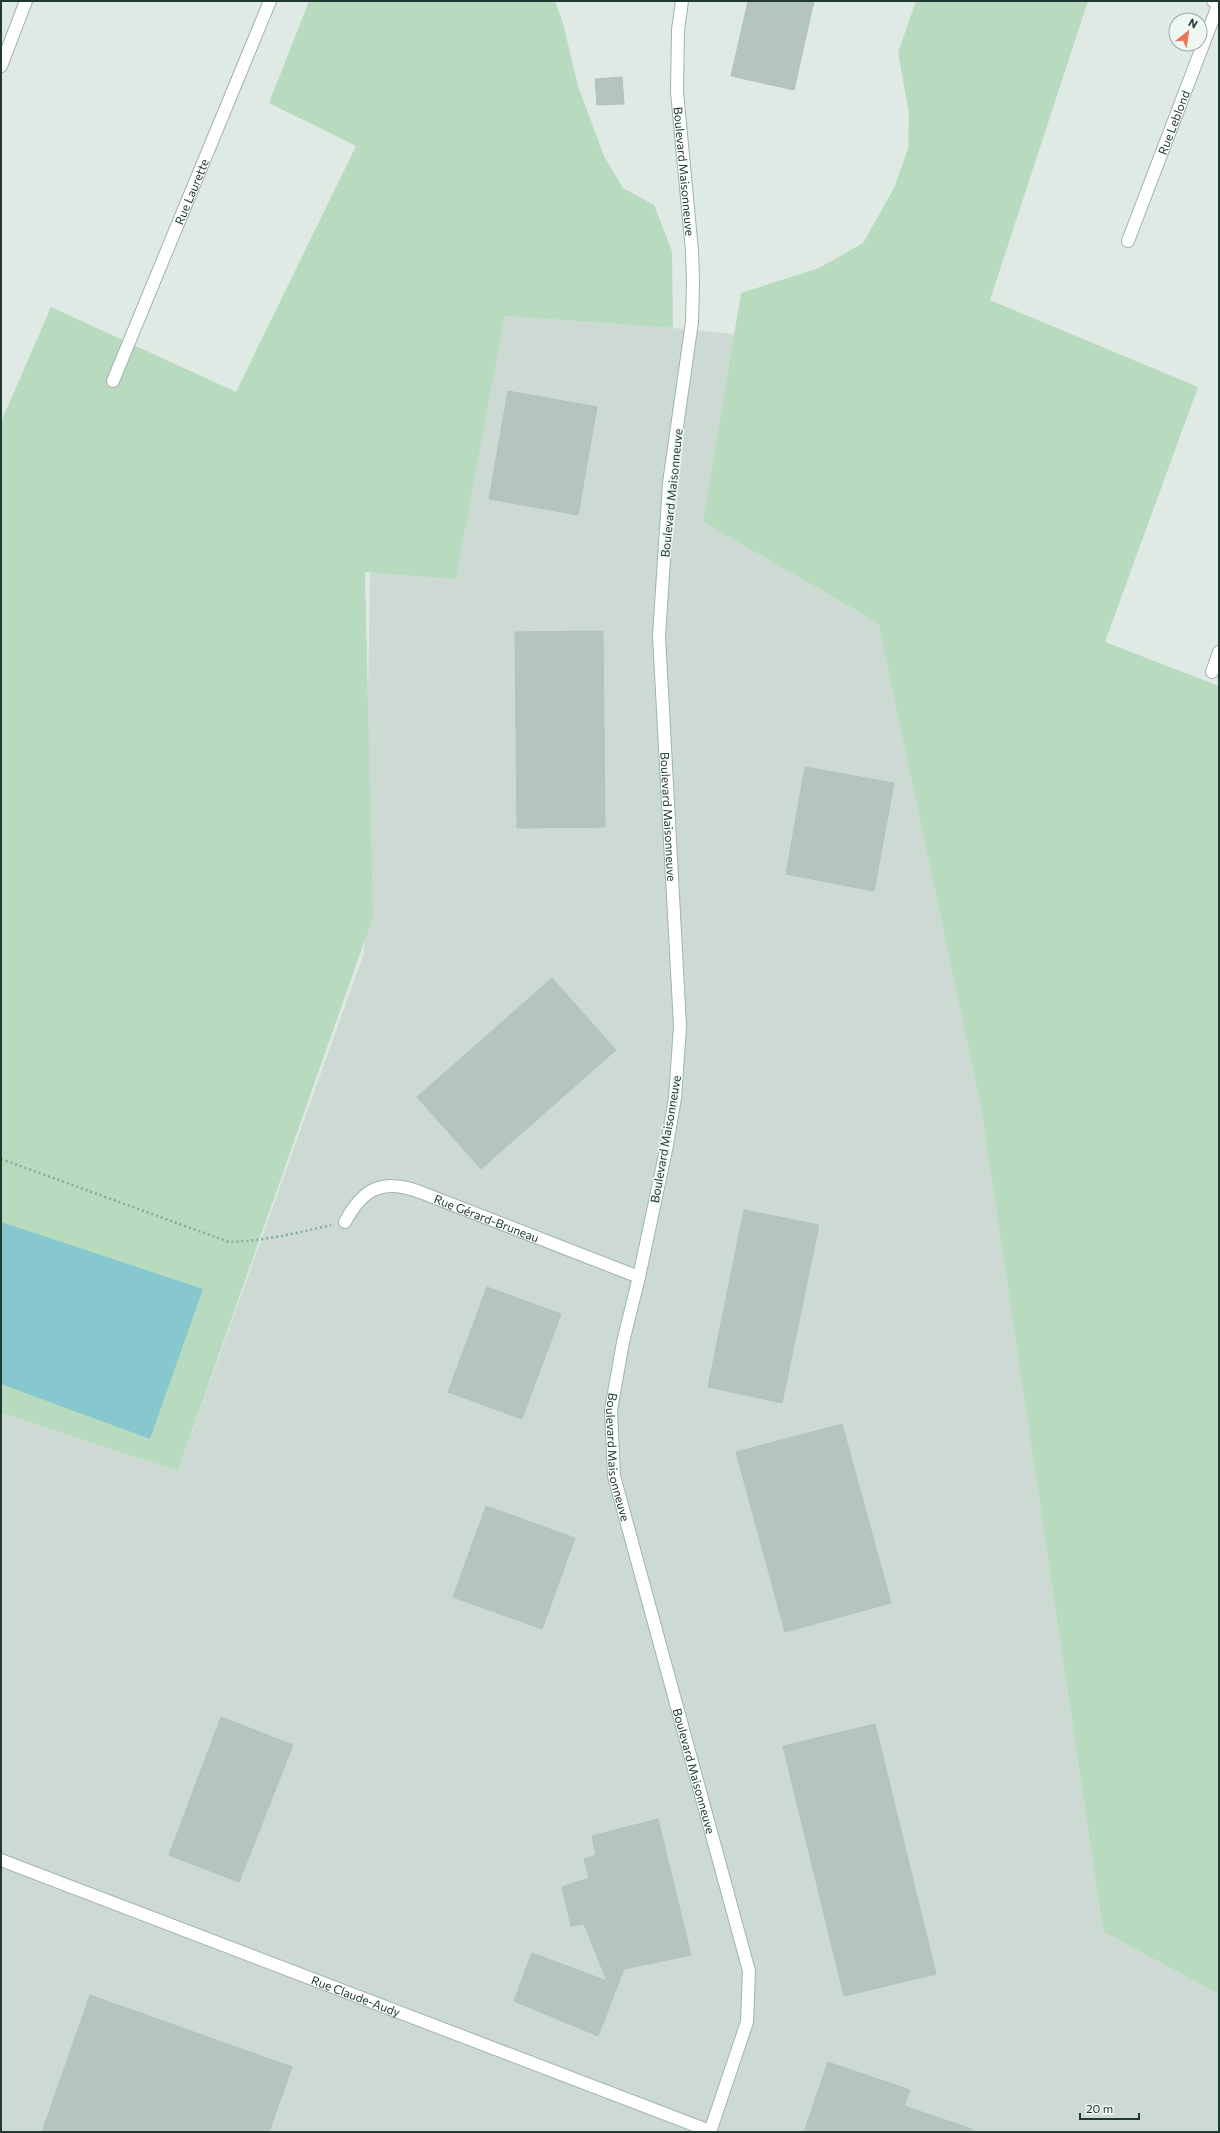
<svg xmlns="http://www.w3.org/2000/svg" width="1220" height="2133" viewBox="0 0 1220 2133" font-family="Commissioner,sans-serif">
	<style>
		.built { fill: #cddad3 }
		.green { fill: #b8dbbf }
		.water { fill: #87c8cf }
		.building { fill: #b4c5bd; stroke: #b2c3bb }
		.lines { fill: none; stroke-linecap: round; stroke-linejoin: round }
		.street-casing { stroke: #a2b2ab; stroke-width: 14 }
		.secondary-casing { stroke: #9eb6ac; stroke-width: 14 }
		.path { stroke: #80ad9d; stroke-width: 2.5; stroke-dasharray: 2 3; stroke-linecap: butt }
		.street { stroke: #fff; stroke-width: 12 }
		.secondary { stroke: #fff; stroke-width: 12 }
		.labels { text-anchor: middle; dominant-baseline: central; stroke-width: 3.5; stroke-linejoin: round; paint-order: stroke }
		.street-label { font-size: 12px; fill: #203a32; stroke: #eff7f3 }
	</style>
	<rect width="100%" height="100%" fill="#dfeae4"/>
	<polygon class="built" points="505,316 673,328 734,334 703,522 878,623 981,1108 1102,1925 1219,1991 1219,2132 1,2132 1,1413 178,1471 364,953 370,570 456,578"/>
	<g class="green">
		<polygon points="309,1 555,1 563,23 578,86 604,156 623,188 654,205 672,251 673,328 505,316 456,579 365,572 373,917 178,1471 1,1413 1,422 51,307 236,392 356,146 269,103"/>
		<polygon points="916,1 1088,1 990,300 1198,387 1105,642 1219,686 1219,1994 1103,1931 981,1108 878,623 703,522 741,293 819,268 863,243 894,188 908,149 909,114 898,52"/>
	</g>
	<polygon class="water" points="1,1222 203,1289 150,1439 1,1384"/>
	<g class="building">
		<polygon points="748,1 814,1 794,90 731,76"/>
		<polygon points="622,77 624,104 597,105 595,79"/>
		<polygon points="508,391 597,407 578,515 489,499"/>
		<polygon points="603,631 605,827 517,828 515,632"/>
		<polygon points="805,767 894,783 874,891 786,874"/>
		<polygon points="552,978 616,1050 481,1169 417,1097"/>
		<polygon points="744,1210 819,1225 782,1403 708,1387"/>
		<polygon points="487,1287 561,1314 522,1419 448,1392"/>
		<polygon points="842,1424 891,1603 785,1632 736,1452"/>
		<polygon points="486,1506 575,1538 542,1629 453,1597"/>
		<polygon points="221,1717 293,1745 239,1882 169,1855"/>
		<polygon points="875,1724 936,1974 844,1996 783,1746"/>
		<polygon points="658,1819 691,1955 624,1969 598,2036 514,2001 532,1953 607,1981 584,1924 571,1926 562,1887 589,1878 584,1859 596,1855 592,1836"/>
		<polygon points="90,1995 292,2067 269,2132 42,2132"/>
		<polygon points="828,2062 910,2090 904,2106 972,2129 972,2132 804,2132"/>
	</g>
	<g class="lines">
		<defs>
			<g id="street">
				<polyline points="1,66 26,1"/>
				<path id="s1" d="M1128,241L1219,3"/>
				<path id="s2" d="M113,381L270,1"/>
				<polyline points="1212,672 1219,652"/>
				<path id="s3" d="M345,1222C363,1188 383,1178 420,1192L639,1277"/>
				<path id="s4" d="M1,1860L710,2131"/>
			</g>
			<g id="secondary">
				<path id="s5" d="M682,1L678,30L677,92L692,251L693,282L692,322L669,483L659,636L680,1026L675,1098L666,1150L639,1277L623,1342L611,1410L614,1476L749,1971L747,2022L710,2132"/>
				<polyline points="1213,1 1219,3"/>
			</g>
		</defs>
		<use href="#street" class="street-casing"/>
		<use href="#secondary" class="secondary-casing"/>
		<path class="path" d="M1,1159L229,1242C264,1241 297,1233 331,1225"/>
		<use href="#street" class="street"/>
		<use href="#secondary" class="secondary"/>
	</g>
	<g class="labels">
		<g class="street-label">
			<text stroke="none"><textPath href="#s1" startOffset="127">Rue Leblond</textPath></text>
			<text stroke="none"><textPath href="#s5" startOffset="171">Boulevard Maisonneuve</textPath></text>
			<text stroke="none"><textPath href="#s2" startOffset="205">Rue Laurette</textPath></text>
			<text transform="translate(671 493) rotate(-84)">Boulevard Maisonneuve</text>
			<text stroke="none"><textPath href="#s5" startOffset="819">Boulevard Maisonneuve</textPath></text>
			<text transform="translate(665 1139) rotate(-80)">Boulevard Maisonneuve</text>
			<text stroke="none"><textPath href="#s3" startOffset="163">Rue Gérard-Bruneau</textPath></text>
			<text stroke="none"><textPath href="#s5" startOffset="1467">Boulevard Maisonneuve</textPath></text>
			<text stroke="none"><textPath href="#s5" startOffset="1791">Boulevard Maisonneuve</textPath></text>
			<text stroke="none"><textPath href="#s4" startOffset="380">Rue Claude-Audy</textPath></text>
		</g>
	</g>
	<rect width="1220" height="2133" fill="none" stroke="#203a32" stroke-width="4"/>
	<g transform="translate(1188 32) rotate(30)"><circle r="19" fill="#eff7f3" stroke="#9caba6"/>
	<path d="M0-3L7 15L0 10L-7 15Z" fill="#f07557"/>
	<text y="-6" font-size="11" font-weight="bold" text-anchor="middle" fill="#203a32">N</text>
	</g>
	<path d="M1080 2113v6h59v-6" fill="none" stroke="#203a32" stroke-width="2"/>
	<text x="1086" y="2113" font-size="12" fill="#203a32" stroke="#eff7f3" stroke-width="3" paint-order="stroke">20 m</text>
</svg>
